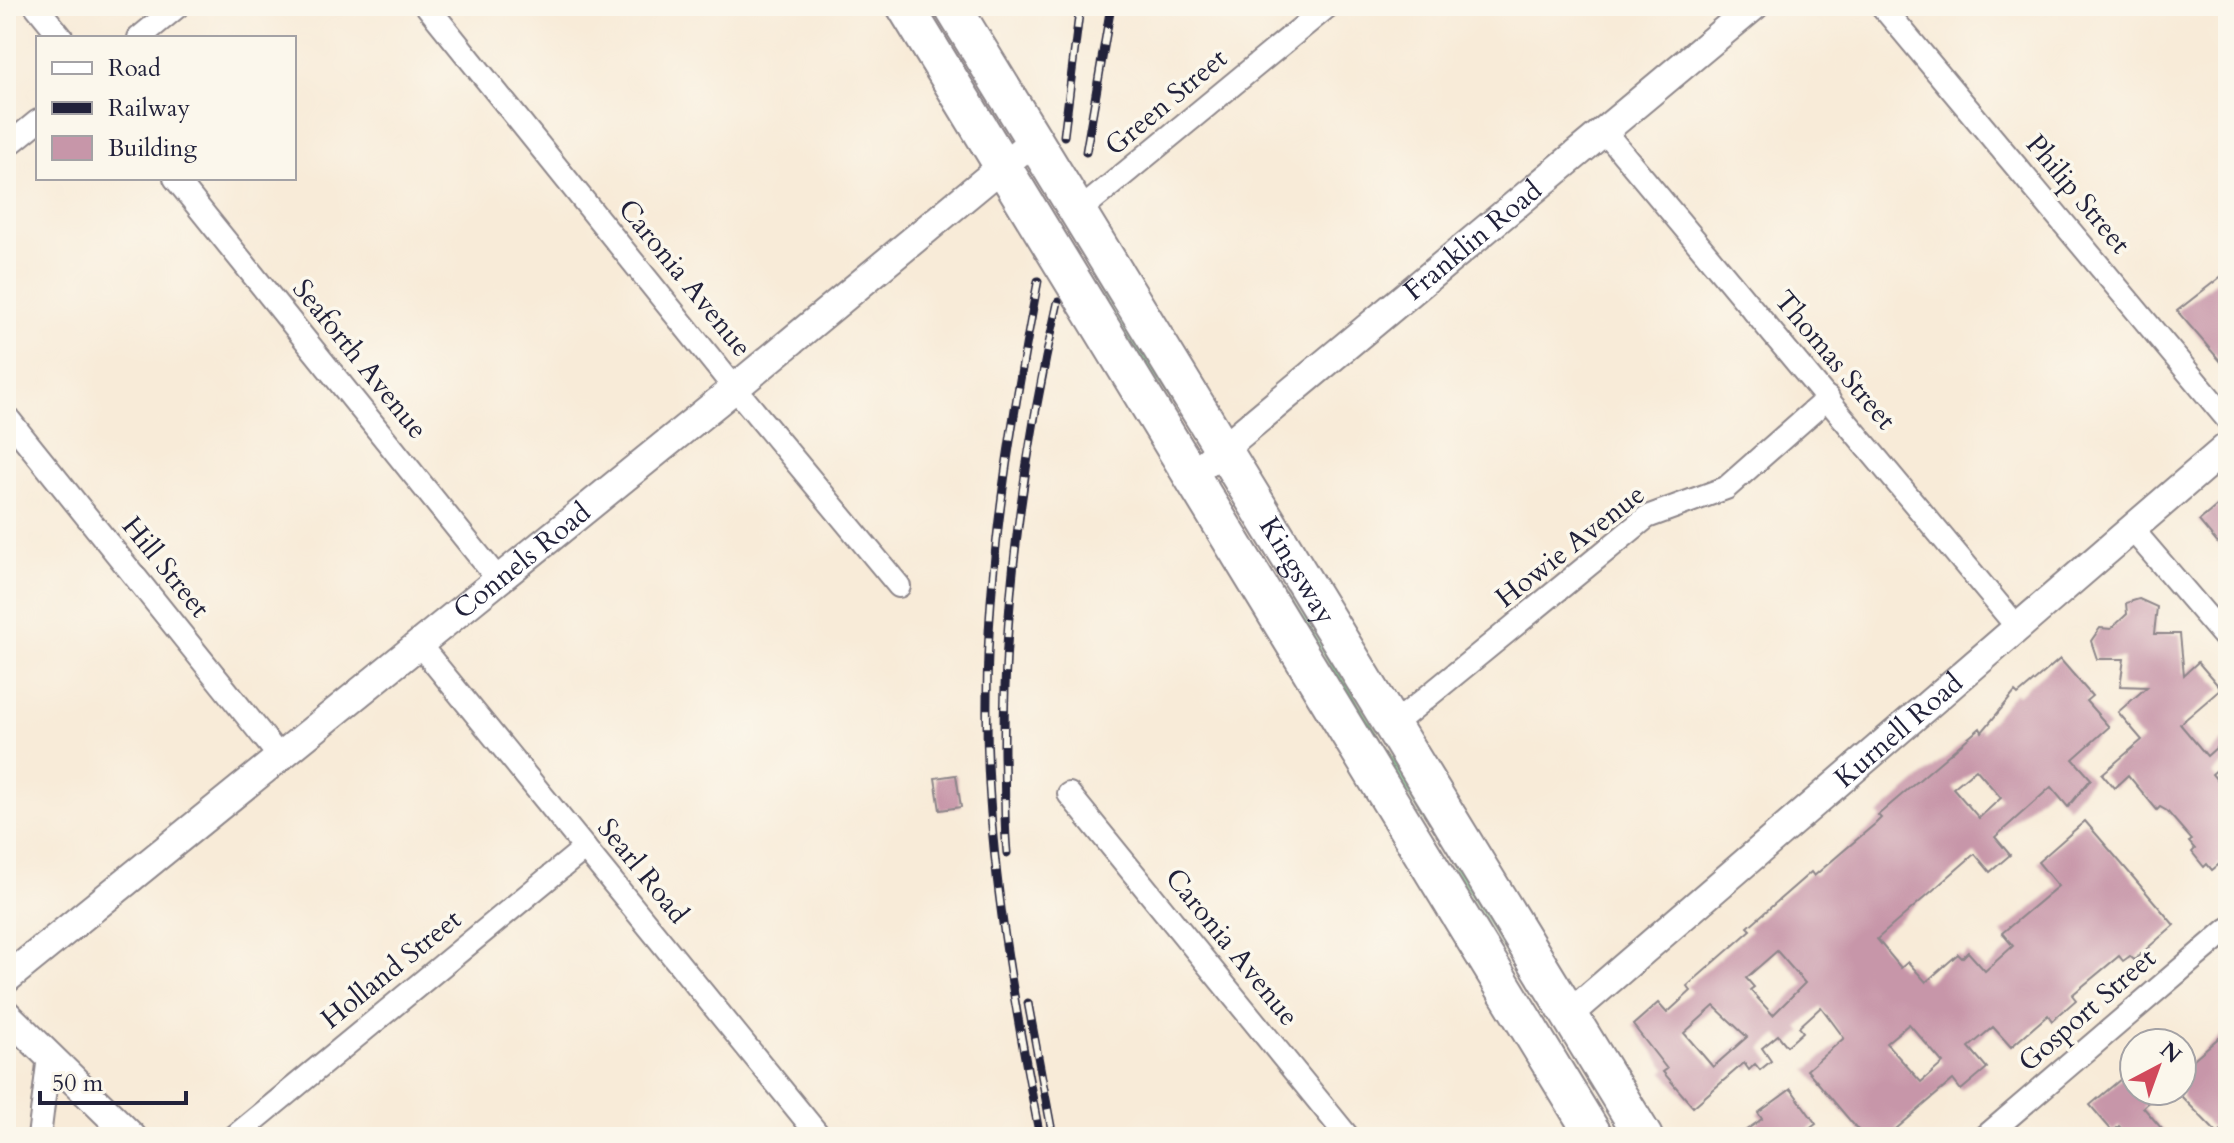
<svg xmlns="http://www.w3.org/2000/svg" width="2234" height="1143" viewBox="0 0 2234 1143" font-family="Cardo,serif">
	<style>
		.green { fill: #78ca8b; stroke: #4d7663; stroke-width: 2 }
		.building { fill: #c796a9; fill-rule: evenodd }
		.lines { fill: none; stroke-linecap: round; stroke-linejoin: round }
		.minor-casing { stroke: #8d868a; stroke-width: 26 }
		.tertiary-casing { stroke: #8d868a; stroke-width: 32 }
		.primary-casing { stroke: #8d868a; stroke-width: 40 }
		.minor { stroke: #fff; stroke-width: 22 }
		.tertiary { stroke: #fff; stroke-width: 28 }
		.primary { stroke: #fff; stroke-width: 36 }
		.rail-casing { stroke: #22223b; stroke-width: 9 }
		.rail { stroke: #fbf7ec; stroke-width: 6; stroke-dasharray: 18; stroke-linecap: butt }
		.labels { text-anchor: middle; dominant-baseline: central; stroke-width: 7; stroke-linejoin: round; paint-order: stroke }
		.street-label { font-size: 28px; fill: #22223b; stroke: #fbf7ec }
	</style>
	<rect width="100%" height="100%" fill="#fbf7ec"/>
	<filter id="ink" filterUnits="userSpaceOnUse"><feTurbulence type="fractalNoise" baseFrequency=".0125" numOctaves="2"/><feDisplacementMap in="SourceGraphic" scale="16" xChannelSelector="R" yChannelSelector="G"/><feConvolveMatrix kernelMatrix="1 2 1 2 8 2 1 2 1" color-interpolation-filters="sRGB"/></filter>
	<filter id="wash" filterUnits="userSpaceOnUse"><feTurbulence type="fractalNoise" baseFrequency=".006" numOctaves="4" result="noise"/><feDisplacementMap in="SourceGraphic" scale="32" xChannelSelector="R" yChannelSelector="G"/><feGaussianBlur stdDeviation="1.8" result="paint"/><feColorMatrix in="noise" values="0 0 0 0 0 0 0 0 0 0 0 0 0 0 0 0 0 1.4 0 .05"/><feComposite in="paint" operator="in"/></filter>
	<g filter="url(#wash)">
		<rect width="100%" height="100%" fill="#f8ebd8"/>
		<g class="green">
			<path d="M1090,262L1181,412C1161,389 1086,286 1090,262Z"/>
			<polygon points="1283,582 1522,963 1515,969 1298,614"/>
		</g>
		<g id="blocks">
			<g class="building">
				<polygon points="2228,271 2228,370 2177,311"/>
				<polygon points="2218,505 2228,517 2228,556 2199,521"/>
				<polygon points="2139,599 2157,607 2154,634 2180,634 2184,675 2198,662 2221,689 2180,724 2207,756 2228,737 2228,760 2212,774 2228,793 2228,857 2212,870 2207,864 2204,867 2192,852 2195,849 2189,842 2192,840 2167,811 2160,807 2157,810 2128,775 2114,788 2102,774 2142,740 2118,712 2147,687 2120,686 2124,659 2097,659 2091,641 2100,628 2111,629 2127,614 2126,603"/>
				<path d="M2060,659L2092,696L2086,701L2109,727L2073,759L2091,779L2068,807L2051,787L1995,837L2010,855L1990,872L1975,854L1972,856L1877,939L1901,968L1908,962L1926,982L1958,954L1962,958L1968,952L1985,971L2013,946L2002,933L2058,886L2038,862L2085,821L2174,925L2134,960L2130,956L2123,961L2119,956L2072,995L2076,1000L2052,1021L2048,1015L2011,1047L1993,1027L1969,1047L1987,1068L1961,1090L1953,1080L1896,1129L1902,1137H1864L1807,1070L1844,1038L1821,1007L1799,1027L1803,1032L1787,1046L1778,1035L1762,1048L1771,1061L1760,1070L1755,1064L1749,1070L1744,1063L1693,1107L1663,1072L1667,1069L1633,1025L1658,1003L1667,1013L1691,991L1687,986L1751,930L1748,927L1811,872L1814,876L1875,824L1881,818L1878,815L1980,728L1982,732L2015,692L2018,695ZM1976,769L2001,798L1979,818L1953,788ZM1777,951L1805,983L1773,1015L1750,990L1754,987L1746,978ZM1714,1006L1747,1037L1713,1067L1684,1033ZM1909,1024L1943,1063L1921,1082L1886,1043Z"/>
				<polygon points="956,775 961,807 940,810 935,778"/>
				<polygon points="2228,1030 2228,1125 2218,1134 2182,1097 2182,1069"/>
				<polygon points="2127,1074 2134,1082 2134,1091 2160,1091 2143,1107 2169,1137 2128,1137 2119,1126 2113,1132 2090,1105"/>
				<polygon points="1791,1089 1816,1124 1798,1137 1736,1137 1762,1119 1758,1113"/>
			</g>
		</g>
	</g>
	<g filter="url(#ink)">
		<use href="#blocks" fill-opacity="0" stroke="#8d868a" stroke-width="2"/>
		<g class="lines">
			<defs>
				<g id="minor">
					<polyline points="36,6 62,38"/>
					<polyline points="427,6 724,375 899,586"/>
					<polyline points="1882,6 2228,420"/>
					<polyline points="139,38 178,6"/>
					<polyline points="1604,131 2018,628"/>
					<polyline points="6,147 38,121"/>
					<polyline points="175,178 497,578"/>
					<polyline points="1078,212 1328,6"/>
					<polyline points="6,416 279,756"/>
					<polyline points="2132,529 2228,641"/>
					<polyline points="418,643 820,1137"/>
					<polyline points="1393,725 1647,517 1726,488 1828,398"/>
					<polyline points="1069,794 1348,1137"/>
					<polyline points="39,1137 49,1056"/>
					<polyline points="234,1137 585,848"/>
					<polyline points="1985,1137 2228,929"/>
				</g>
				<g id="tertiary">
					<path id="s1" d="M1190,476L1754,6"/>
					<path id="s2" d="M6,979L735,388L1034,140"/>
					<polyline points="6,1014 132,1137"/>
					<path id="s3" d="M1570,1014L2228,446"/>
				</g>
				<g id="primary">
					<polyline points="905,6 1595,1137"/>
					<path id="s4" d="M952,6L1644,1137"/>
				</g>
			</defs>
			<use href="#minor" class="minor-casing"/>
			<use href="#tertiary" class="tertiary-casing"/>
			<use href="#primary" class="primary-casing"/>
			<use href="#minor" class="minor"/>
			<use href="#tertiary" class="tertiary"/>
			<use href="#primary" class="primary"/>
			<defs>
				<g id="rail">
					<polyline points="1064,136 1080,6"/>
					<polyline points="1086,152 1111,6"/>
					<path d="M1038,281C1012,418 988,556 987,697C985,844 1012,993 1040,1137"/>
					<path d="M1007,853C1004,821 1005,788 1004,755C1003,602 1024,451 1058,302"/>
					<polyline points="1028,1003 1053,1137"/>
				</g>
			</defs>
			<use href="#rail" class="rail-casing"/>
			<use href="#rail" class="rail"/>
		</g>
	</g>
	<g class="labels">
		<g class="street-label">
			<text transform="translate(1166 102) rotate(-40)">Green Street</text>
			<text transform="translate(2078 194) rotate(50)">Philip Street</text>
			<text stroke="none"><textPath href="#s1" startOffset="368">Franklin Road</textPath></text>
			<text transform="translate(685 278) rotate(51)">Caronia Avenue</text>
			<text transform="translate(360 359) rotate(51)">Seaforth Avenue</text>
			<text transform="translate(1835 360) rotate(50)">Thomas Street</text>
			<text transform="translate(1570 546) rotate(-38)">Howie Avenue</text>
			<text stroke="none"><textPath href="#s2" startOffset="664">Connels Road</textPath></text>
			<text transform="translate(166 567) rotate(51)">Hill Street</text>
			<text stroke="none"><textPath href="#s4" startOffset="662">Kingsway</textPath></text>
			<text stroke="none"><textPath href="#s3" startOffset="434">Kurnell Road</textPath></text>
			<text transform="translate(643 871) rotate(51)">Searl Road</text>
			<text transform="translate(1232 947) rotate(51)">Caronia Avenue</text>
			<text transform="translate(391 969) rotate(-39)">Holland Street</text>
			<text transform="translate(2087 1010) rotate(-41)">Gosport Street</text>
		</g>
	</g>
	<rect width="2234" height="1143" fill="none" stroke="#fbf7ec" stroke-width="32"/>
	<rect x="36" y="36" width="260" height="144" fill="#fbf7ec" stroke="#a4a2a5" stroke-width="2"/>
	<rect x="52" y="62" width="40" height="12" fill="#ffffff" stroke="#a4a2a5" stroke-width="2"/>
	<text x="108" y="76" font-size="24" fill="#22223b">Road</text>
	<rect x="52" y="102" width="40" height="12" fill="#22223b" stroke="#a4a2a5" stroke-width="2"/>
	<text x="108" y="116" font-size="24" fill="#22223b">Railway</text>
	<rect x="52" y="136" width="40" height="24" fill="#c796a9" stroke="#a4a2a5" stroke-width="2"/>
	<text x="108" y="156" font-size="24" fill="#22223b">Building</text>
	<g transform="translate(2158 1067) rotate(41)"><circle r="38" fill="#fbf7ec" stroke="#a4a2a5" stroke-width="2"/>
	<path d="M0-6L14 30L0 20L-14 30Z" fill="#d1495b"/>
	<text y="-12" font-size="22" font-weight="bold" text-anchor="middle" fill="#22223b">N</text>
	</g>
	<path d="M40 1091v12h146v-12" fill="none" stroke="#22223b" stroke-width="4"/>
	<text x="52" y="1091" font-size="24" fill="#22223b" stroke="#fbf7ec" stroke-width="6" paint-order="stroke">50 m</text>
</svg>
